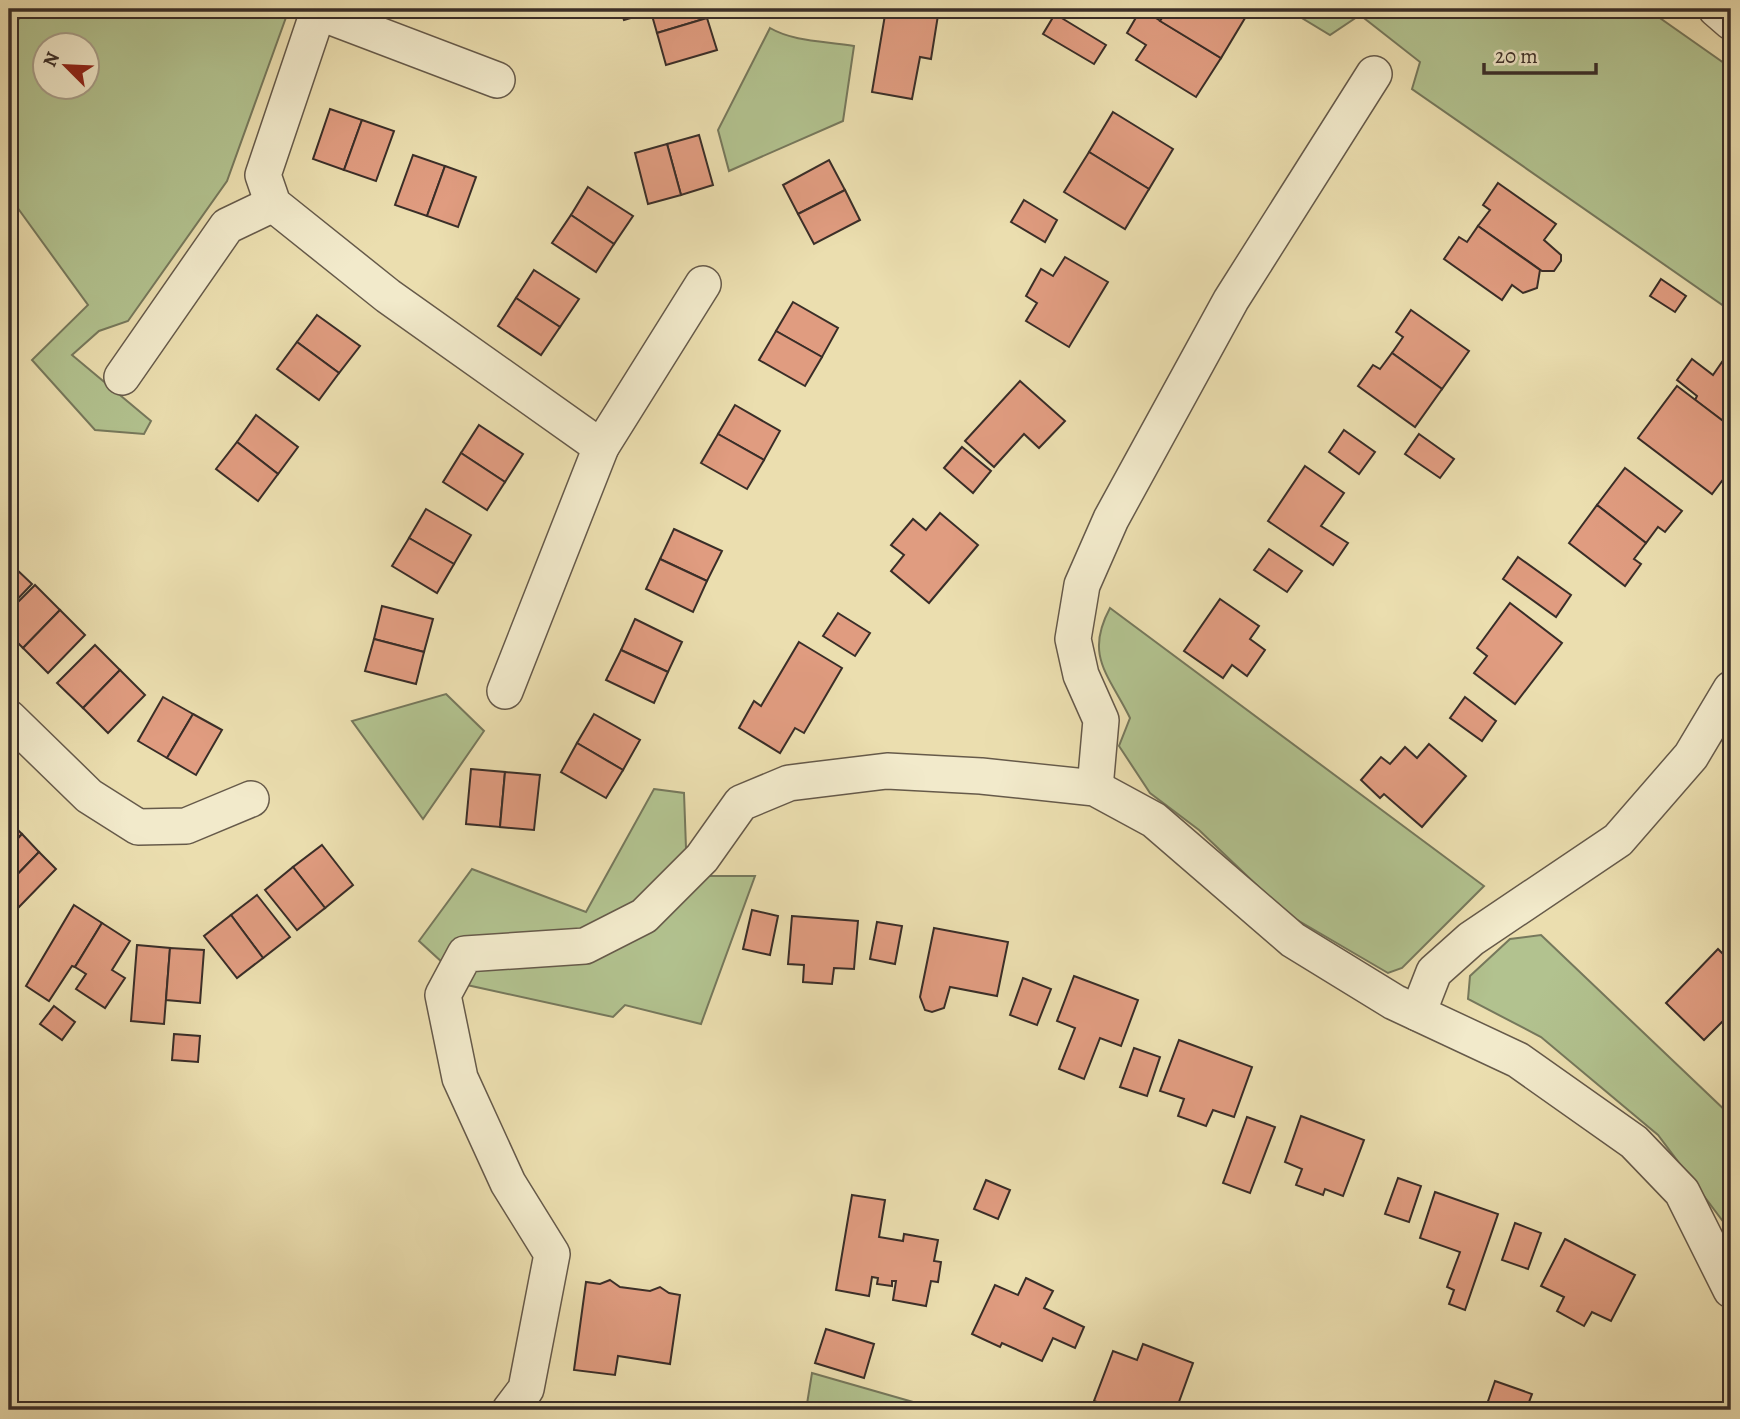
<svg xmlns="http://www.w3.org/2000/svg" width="1740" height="1419" viewBox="0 0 1740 1419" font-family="Alegreya,serif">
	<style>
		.green { fill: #b2c28f; stroke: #76785c; stroke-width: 2; fill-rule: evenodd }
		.building { fill: #e09c80; stroke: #3a2e28; stroke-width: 2 }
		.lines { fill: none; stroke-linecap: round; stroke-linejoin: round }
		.street-casing { stroke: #665a4a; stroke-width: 38 }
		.street { stroke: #f2eacb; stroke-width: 35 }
	</style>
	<rect width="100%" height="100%" fill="#ebdeaf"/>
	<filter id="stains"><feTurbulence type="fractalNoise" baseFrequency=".00286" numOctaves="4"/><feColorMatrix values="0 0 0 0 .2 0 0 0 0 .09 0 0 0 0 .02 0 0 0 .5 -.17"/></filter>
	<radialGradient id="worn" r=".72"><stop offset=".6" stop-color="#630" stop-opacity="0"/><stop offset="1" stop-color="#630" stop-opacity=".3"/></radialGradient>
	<g class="green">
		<path d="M31,9H289L227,181L128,321L99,331L72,355L151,421L144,434L95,430L32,360L88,305L9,196V27ZM46,46H88V88H46Z"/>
		<polygon points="1287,9 1647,9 1731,68 1731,311 1412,89 1420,62 1360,15 1330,35"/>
		<path d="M770,28C794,42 826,41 854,46L843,121L729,171L718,130Z"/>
		<path d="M1110,608L1484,886L1402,968L1388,973L1287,914L1199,830L1150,793L1119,746L1130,718C1109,675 1084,656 1110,608Z"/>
		<polygon points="446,694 484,731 423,819 352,721"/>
		<polygon points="654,789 684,793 686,848 706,876 755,876 701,1024 625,1005 613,1017 467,985 419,941 472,869 586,912"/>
		<polygon points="1541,935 1731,1116 1731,1232 1658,1135 1541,1037 1468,999 1470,976 1510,939"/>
		<polygon points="812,1373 934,1408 938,1410 806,1410"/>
	</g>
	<g class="building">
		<polygon points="620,9 704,9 707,18 657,33 651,12 624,20"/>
		<polygon points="886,9 939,9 931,59 920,57 912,99 872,92"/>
		<polygon points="1141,9 1221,58 1196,97 1136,60 1146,45 1127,33"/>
		<polygon points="1168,9 1230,9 1245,18 1221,58 1160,21"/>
		<polygon points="1055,14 1106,45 1094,64 1043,34"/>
		<polygon points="707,18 717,50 666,65 657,33"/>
		<polygon points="330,109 362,120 344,170 313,159"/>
		<polygon points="1113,112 1173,149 1149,189 1089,152"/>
		<polygon points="362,120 394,131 376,181 344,170"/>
		<polygon points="699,135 713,185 681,195 667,144"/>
		<polygon points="667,144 681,195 648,204 635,153"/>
		<polygon points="1089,152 1149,189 1125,229 1064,192"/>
		<polygon points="413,155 445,166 427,216 395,205"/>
		<polygon points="829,160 845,190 798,214 783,185"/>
		<polygon points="445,166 476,177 458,227 427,216"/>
		<polygon points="1498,183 1556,224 1544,240 1561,255 1561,261 1554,271 1542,271 1478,226 1490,210 1483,205"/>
		<polygon points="588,187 633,216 614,244 571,215"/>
		<polygon points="845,190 860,220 814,244 798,214"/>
		<polygon points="1024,200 1057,220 1045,242 1011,222"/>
		<polygon points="571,215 614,244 596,272 552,243"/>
		<polygon points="1478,226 1540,270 1537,288 1523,293 1512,285 1502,300 1444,259 1459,237 1467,242"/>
		<polygon points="1065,257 1108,282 1069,347 1026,321 1037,303 1026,296 1041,269 1053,276"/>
		<polygon points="534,270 579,299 560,327 516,298"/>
		<polygon points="1661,279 1686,296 1675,312 1650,296"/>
		<polygon points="516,298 560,327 541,355 498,326"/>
		<polygon points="793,302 838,328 822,357 776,331"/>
		<polygon points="1411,310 1469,351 1442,389 1392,353 1403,337 1396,332"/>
		<polygon points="317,315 360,346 339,373 297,342"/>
		<polygon points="776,331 822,357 805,386 759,360"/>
		<polygon points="297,342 339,373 319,400 277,369"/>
		<polygon points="1392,353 1442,389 1415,427 1358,386 1373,365 1380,369"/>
		<polygon points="1692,359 1713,375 1722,362 1731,369 1731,427 1695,400 1697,396 1677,380"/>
		<polygon points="1020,381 1065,421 1039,448 1024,434 994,467 965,441"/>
		<polygon points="1677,386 1731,427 1731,469 1712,494 1638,438"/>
		<polygon points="735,405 780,431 764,460 718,434"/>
		<polygon points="256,415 298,447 278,474 237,442"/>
		<polygon points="479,425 523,454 505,482 461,453"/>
		<polygon points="1344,430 1375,452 1359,474 1329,452"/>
		<polygon points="718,434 764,460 747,489 701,463"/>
		<polygon points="1419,434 1454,459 1440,478 1405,454"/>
		<polygon points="237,442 278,474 258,501 216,469"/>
		<polygon points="962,447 991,471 973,493 944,468"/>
		<polygon points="461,453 505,482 487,510 443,482"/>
		<polygon points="1305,466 1344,493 1321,526 1348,543 1333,565 1268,521"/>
		<polygon points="1625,468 1682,511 1665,532 1658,527 1646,543 1597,505"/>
		<polygon points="1597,505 1646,543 1634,559 1641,564 1625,586 1569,543"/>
		<polygon points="426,509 471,535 454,564 409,538"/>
		<polygon points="940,513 978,545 929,603 891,571 904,555 891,545 913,519 926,530"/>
		<polygon points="674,529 722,551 707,581 660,559"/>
		<polygon points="409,538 454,564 437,593 392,566"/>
		<polygon points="1269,549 1302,571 1287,592 1254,570"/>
		<polygon points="1518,557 1571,595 1556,617 1503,579"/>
		<polygon points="660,559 707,581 693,612 646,589"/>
		<polygon points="14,567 32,584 9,608 9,572"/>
		<polygon points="35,585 60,610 23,648 9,634 9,611"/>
		<polygon points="1220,599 1259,626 1250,639 1265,650 1247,676 1232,665 1223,678 1184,651"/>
		<polygon points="1510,603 1562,643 1515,704 1474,673 1487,656 1477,648"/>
		<polygon points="382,606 433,619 424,652 374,639"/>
		<polygon points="60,610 85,635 48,673 23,648"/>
		<polygon points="838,613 870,633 855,656 823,636"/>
		<polygon points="635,619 682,642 668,672 621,650"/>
		<polygon points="374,639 424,652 416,684 365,671"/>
		<polygon points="799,642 842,668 804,733 795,728 780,753 739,728 754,701 761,706"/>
		<polygon points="95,645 120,670 83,708 57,683"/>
		<polygon points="621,650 668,672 654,703 606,680"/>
		<polygon points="120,670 145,695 108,733 83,708"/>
		<polygon points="163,697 193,714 167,758 138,741"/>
		<polygon points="1465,697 1496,721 1482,741 1450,718"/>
		<polygon points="193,714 222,730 196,775 167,758"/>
		<polygon points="594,714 640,740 623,770 577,743"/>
		<polygon points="577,743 623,770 606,798 561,772"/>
		<polygon points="1429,744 1466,776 1422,827 1384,794 1380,798 1361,780 1381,757 1390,764 1405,747 1417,758"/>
		<polygon points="471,769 505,772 500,827 466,824"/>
		<polygon points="505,772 540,775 534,830 500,827"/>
		<polygon points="9,821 22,834 9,848"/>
		<polygon points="22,834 39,852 9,883 9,848"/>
		<polygon points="322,845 353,885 325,908 293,867"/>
		<polygon points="39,852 56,869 19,907 9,897 9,883"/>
		<polygon points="293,867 325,908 297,930 265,890"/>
		<polygon points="257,895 290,937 263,958 231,915"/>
		<polygon points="74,905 102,923 75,967 72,966 49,1001 26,986"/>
		<polygon points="752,910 778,916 770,955 743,949"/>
		<polygon points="231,915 263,958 237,978 204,936"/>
		<polygon points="792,916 858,921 854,969 834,968 832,984 803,982 804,965 788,964"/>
		<polygon points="877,922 902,926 895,964 870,959"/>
		<polygon points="102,923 130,941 112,970 125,978 105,1008 76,989 86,974 75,967"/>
		<polygon points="934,928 1008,942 997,996 950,987 944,1008 932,1012 925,1010 920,997"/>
		<polygon points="137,945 170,948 164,1024 131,1021"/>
		<polygon points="170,948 204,950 200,1003 166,1000"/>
		<polygon points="1718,949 1731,962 1731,1029 1723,1021 1704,1040 1666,1003"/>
		<polygon points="1074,976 1138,1000 1121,1046 1100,1038 1084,1079 1059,1069 1075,1028 1057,1021"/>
		<polygon points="1023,978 1051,989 1037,1025 1010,1015"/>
		<polygon points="54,1006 75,1022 62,1040 40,1024"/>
		<polygon points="174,1034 200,1036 198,1062 172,1060"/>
		<polygon points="1179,1040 1252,1067 1234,1117 1213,1110 1206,1126 1178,1116 1184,1099 1160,1091"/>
		<polygon points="1134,1048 1160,1057 1147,1096 1120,1087"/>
		<polygon points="1301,1116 1364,1140 1343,1196 1325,1189 1323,1195 1296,1185 1302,1169 1285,1162"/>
		<polygon points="1247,1117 1275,1127 1250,1193 1223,1183"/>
		<polygon points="1398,1178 1421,1186 1409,1222 1385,1214"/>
		<polygon points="986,1180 1010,1190 998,1219 974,1209"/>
		<polygon points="1435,1192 1498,1214 1465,1310 1449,1304 1454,1290 1447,1287 1460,1252 1420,1238"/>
		<polygon points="852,1195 885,1200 879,1237 903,1241 904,1234 938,1240 934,1261 941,1262 938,1282 931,1281 926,1306 893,1300 896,1281 892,1281 892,1286 877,1284 878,1278 872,1277 869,1296 836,1290"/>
		<polygon points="1515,1223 1541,1233 1528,1269 1502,1260"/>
		<polygon points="1565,1239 1635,1275 1611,1321 1592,1312 1584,1326 1557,1311 1564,1297 1541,1286"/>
		<polygon points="1026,1278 1053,1291 1044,1308 1084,1327 1075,1348 1053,1338 1042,1361 1002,1343 1000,1347 972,1334 995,1285 1018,1295"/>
		<polygon points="610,1280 620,1287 650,1291 660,1287 669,1293 680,1295 670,1364 618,1356 615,1375 574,1370 586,1282 600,1284"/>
		<polygon points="826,1329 874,1344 864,1378 815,1363"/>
		<polygon points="1143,1344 1193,1363 1176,1410 1119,1410 1094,1401 1113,1351 1137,1360"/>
		<polygon points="1495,1381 1532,1394 1526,1410 1485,1410"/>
	</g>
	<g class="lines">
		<defs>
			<g id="street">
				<polyline points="319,9 263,175 273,204 388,296 601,447"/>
				<polyline points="1716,9 1731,22"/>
				<polyline points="318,12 497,80"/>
				<polyline points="122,377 227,226 273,204"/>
				<polyline points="505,691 601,447 703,284"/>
				<polyline points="9,718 89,796 138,827 186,826 251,799"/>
				<polyline points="1095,788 1101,720 1081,675 1073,639 1082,585 1111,519 1231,300 1374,74"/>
				<polyline points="1418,1013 1434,972 1471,939 1618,840 1691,756 1731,689"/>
				<polyline points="510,1410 526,1389 552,1254 508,1183 460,1078 443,995 465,954 585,946 644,916 702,858 741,803 789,783 887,771 981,776 1095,788 1154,820 1293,940 1394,1002 1518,1060 1634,1142 1682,1192 1731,1290"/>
			</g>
		</defs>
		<use href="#street" class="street-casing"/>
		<use href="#street" class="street"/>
	</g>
	<rect width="1740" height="1419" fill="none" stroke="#ebdeaf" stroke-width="35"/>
	<rect x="10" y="10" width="1719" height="1398" fill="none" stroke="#3a2e28" stroke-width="3.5"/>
	<rect x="18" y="18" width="1705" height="1384" fill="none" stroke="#3a2e28" stroke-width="2"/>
	<g transform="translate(66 66) rotate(294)"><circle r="33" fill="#f2eacb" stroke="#a89f8a" stroke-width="2"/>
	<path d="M0-5L12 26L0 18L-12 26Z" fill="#8f2418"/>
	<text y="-10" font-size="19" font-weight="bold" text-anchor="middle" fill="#3a2e28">N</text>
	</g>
	<path d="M1484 63v10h112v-10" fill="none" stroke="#3a2e28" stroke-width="3.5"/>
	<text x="1495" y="63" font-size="21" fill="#3a2e28" stroke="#f2eacb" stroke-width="5" paint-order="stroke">20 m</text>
	<rect width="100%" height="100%" filter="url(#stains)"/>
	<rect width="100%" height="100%" fill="url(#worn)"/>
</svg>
